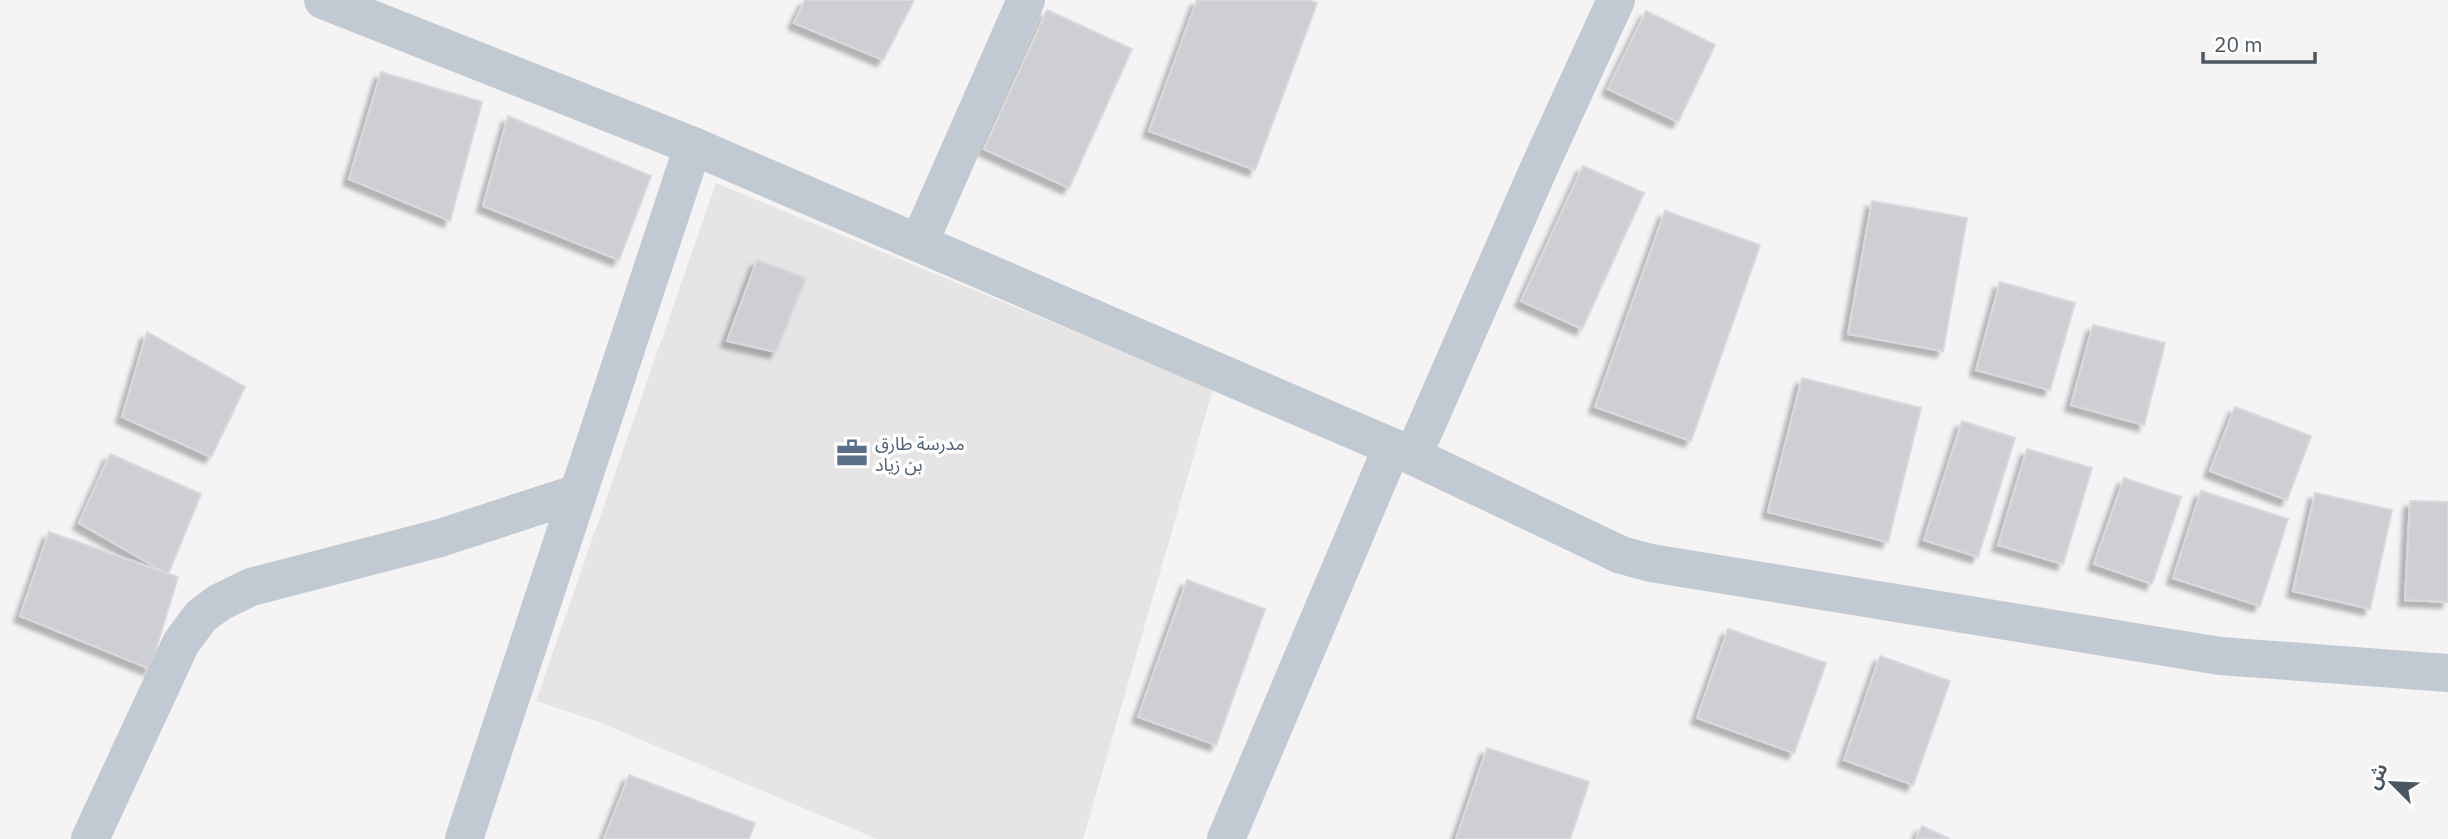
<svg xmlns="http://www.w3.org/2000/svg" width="2448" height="839" viewBox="0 0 2448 839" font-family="'IBM Plex Sans','Noto Sans Arabic',sans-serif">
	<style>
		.education { fill: #e6e4e5 }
		.building { fill: #cdcfd5; stroke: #d7d9de; stroke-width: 2; filter: url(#shadow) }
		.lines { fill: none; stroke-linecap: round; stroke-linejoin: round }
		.minor { stroke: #c1cad2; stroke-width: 38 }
		.labels { text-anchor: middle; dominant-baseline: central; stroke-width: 7; stroke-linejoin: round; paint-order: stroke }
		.service-label { font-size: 18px; fill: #4e5e75; stroke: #fff; text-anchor: start }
	</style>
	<defs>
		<filter id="shadow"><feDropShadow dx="-6" dy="6" stdDeviation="2" flood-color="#0004"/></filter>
	</defs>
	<rect width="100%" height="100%" fill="#f5f3f3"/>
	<polygon class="education" points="716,183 1213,389 1083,839 877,839 599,722 536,701"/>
	<g class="building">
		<polygon points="805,0 914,0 883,60 794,23"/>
		<polygon points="1197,0 1308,0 1317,3 1255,170 1149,131"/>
		<polygon points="1047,10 1132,49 1069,188 984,149"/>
		<polygon points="1646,11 1715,45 1678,122 1608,89"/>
		<polygon points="381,72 482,102 450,221 349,179"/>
		<polygon points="508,116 651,176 619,260 483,206"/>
		<polygon points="1583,166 1644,193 1582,329 1521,301"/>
		<polygon points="1872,201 1967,218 1943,351 1848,334"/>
		<polygon points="1665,211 1760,245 1691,441 1595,407"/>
		<polygon points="757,260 806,278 776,352 727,341"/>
		<polygon points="2000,282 2075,303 2050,390 1976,370"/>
		<polygon points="2093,325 2165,343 2144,425 2071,405"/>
		<polygon points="147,332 245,387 211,457 122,417"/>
		<polygon points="1802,378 1921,408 1888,542 1768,512"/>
		<polygon points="2235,407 2311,436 2287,500 2210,471"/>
		<polygon points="1962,421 2015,438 1978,557 1924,540"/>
		<polygon points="2027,449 2092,468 2063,564 1998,545"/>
		<polygon points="110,454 201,494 168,574 79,523"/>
		<polygon points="2124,478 2181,497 2152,584 2094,564"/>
		<polygon points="2201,491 2288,519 2260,606 2173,578"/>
		<polygon points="2315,493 2392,510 2370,609 2293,591"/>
		<polygon points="2410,501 2448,502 2448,602 2405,600"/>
		<polygon points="49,532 178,577 150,669 20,616"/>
		<polygon points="1187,580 1265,609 1216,745 1138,717"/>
		<polygon points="1728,629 1826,663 1794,753 1697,718"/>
		<polygon points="1880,656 1950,681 1913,785 1844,760"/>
		<polygon points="1487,748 1589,782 1570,839 1456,839"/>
		<polygon points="629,775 755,823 749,839 604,839"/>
		<polygon points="1922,826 1950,839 1916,839"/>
	</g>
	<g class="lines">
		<g class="minor">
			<polyline points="323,0 693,146 1413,456 1621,555 1651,563 2220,656 2448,673"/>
			<polyline points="919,243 1026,0"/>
			<polyline points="1413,456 1539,168 1616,0"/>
			<polyline points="90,839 181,643 201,616 220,602 251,587 440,538 578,493"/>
			<polyline points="464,839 693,146"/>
			<polyline points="1226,839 1392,447"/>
		</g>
	</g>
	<defs>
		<symbol id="office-bare" viewBox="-9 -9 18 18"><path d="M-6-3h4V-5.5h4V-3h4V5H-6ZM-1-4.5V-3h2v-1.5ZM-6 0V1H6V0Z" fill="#5c6f8a" stroke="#fff" stroke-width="2.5" paint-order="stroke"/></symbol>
	</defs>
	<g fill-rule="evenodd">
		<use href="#office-bare" x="830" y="431" width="44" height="44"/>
	</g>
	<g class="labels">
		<g class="service-label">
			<text x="875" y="443">مدرسة طارق<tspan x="875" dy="21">بن زياد</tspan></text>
		</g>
	</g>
	<g transform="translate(2392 783) rotate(294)" stroke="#ffffff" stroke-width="5" paint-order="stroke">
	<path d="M0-5L12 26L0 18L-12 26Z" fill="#4a5661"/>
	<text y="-10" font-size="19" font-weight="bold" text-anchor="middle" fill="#4a5661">ش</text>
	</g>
	<path d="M2203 52v10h112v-10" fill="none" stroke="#4a5661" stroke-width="3.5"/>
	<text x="2214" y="52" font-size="21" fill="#4a5661" stroke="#ffffff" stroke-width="5" paint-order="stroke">20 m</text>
</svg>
